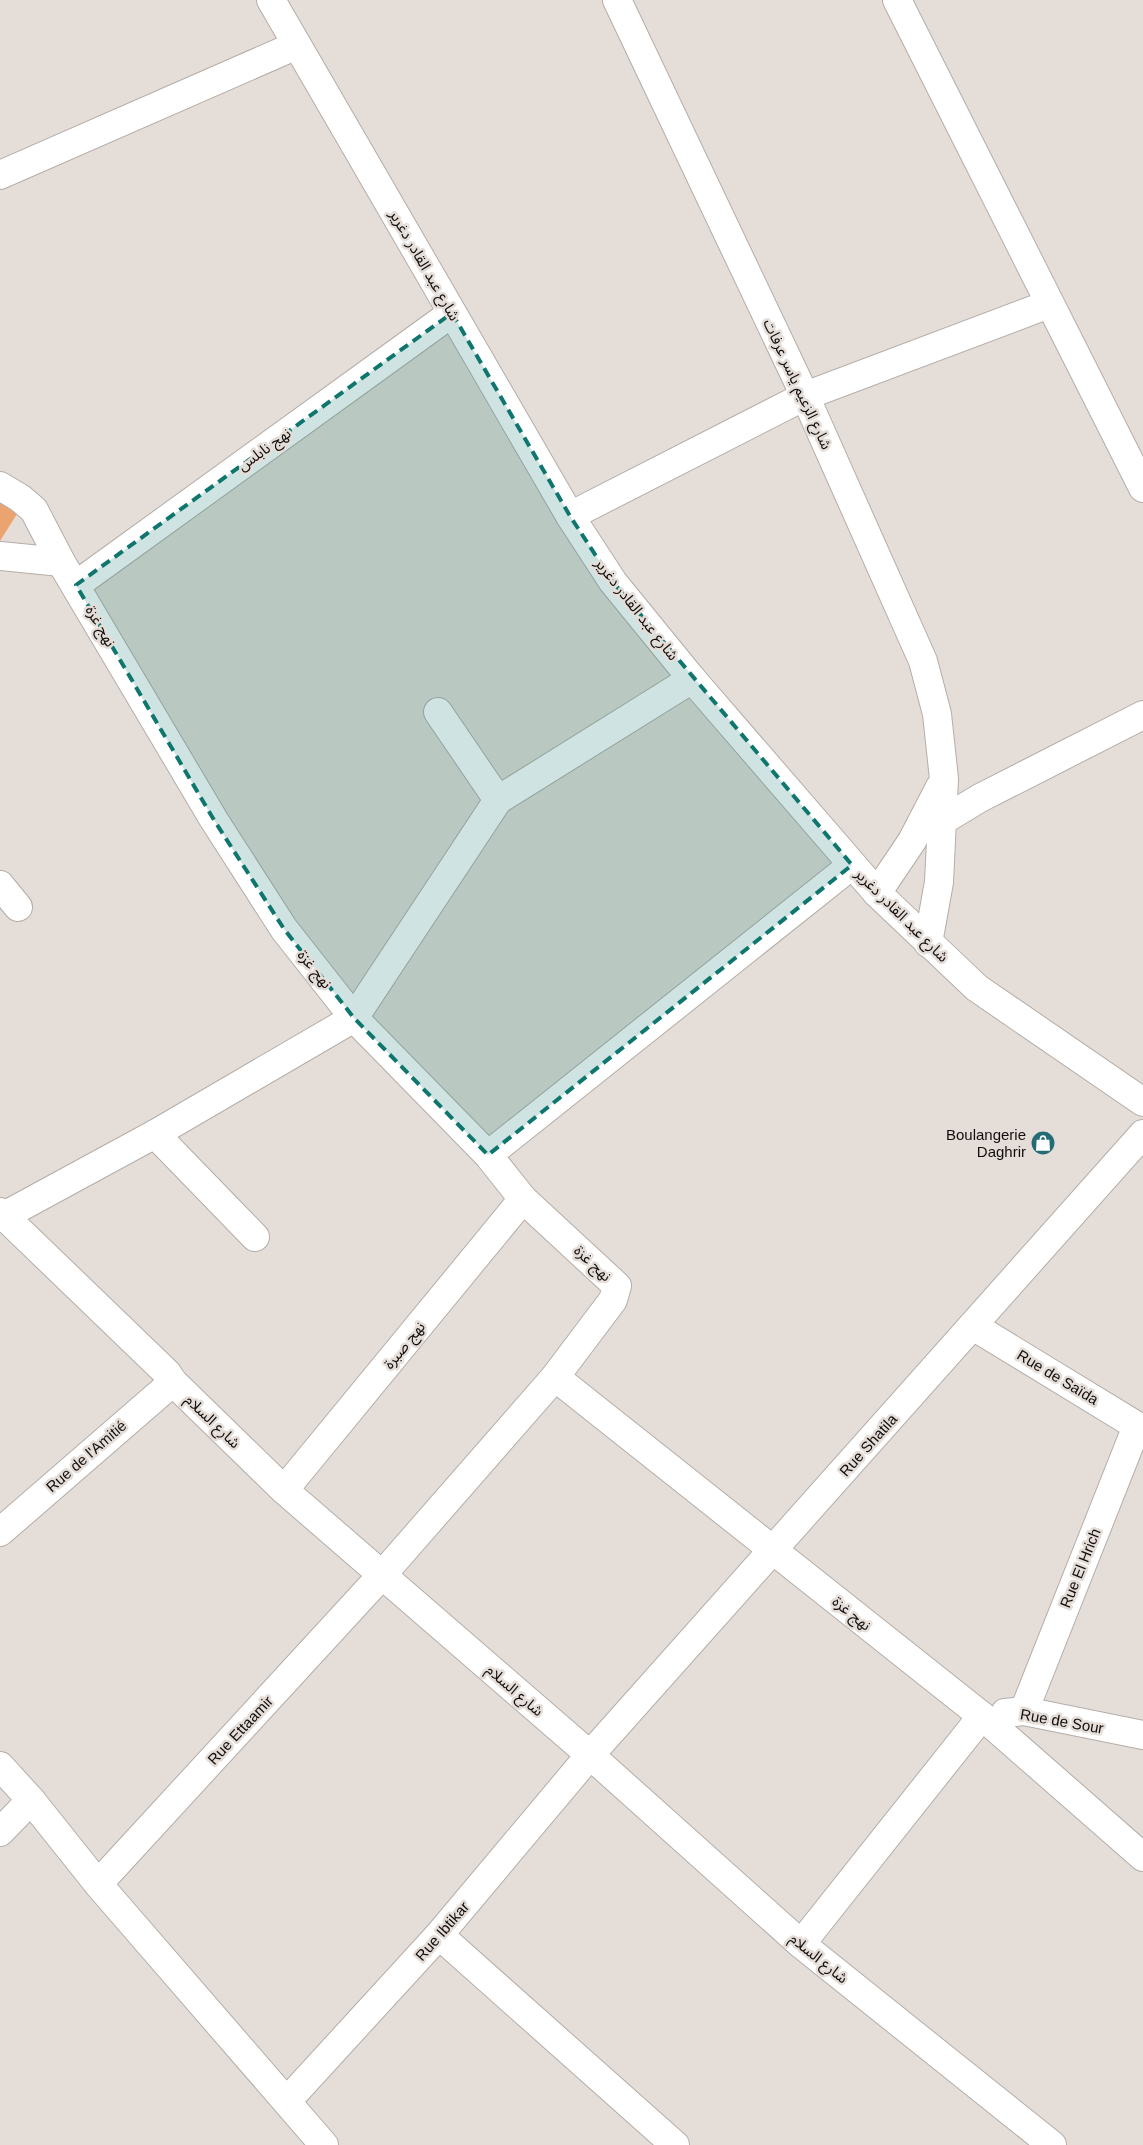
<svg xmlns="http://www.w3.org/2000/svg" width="1143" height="2145" viewBox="0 0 1143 2145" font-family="Helvetica,'Noto Sans Arabic',sans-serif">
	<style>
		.green { fill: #eba370 }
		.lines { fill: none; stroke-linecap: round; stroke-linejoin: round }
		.street-casing { stroke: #b4ada8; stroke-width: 30 }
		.secondary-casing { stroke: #b4ada8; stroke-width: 30 }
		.street { stroke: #fff; stroke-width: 28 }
		.secondary { stroke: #fff; stroke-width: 28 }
		.marked { fill: #0f766e; fill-opacity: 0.2; stroke: #0f766e; stroke-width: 4; stroke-dasharray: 10 6; stroke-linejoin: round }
		.labels { text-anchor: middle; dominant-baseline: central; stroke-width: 5; stroke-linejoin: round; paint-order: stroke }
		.street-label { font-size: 15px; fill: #110e0d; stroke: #e5ddd8 }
		.poi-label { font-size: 15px; fill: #110e0d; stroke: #e5ddd8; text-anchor: end }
	</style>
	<rect width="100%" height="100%" fill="#e5ddd8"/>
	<polygon class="green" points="0,503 17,514 0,541"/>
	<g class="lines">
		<defs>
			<g id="street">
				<polyline points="617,0 805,396 923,661 937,714 944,779 939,882 928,943"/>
				<polyline points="897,0 1143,488"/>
				<polyline points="0,175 297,45"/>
				<polyline points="0,486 20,498 34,510 61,562 214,820 284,929 354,1018 488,1155 523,1199 617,1286 613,1300 555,1377 382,1575 98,1884"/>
				<polyline points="570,516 805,396 1049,304"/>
				<polyline points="0,556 61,562"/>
				<polyline points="76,585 452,313"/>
				<polyline points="498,800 692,679"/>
				<polyline points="942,821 980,798 1143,715"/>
				<polyline points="0,885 18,907"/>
				<polyline points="877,893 912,841 940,787"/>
				<polyline points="155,1134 255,1237"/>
				<polyline points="488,1155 852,865"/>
				<polyline points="0,1212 167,1373 173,1382 284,1490 590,1755 801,1944 1052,2145"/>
				<polyline points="4,1216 155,1134 354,1018 498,800 438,712"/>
				<polyline points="973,1326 1137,1426 1143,1427"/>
				<polyline points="555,1377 982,1716 1143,1857"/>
				<polyline points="284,1490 523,1199"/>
				<polyline points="0,1532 173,1382"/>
				<polyline points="1024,1711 1137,1426"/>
				<polyline points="1005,1713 1024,1711 1143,1735"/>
				<polyline points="0,1766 31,1800 98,1884 324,2145"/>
				<polyline points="0,1832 31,1800"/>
				<polyline points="439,1935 675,2145"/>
				<polyline points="801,1944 982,1716"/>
				<polyline points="287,2101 439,1935 590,1755 1143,1134"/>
			</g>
			<polyline id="secondary" points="271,0 570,516 613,582 692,679 877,893 977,988 1143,1102"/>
		</defs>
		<use href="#street" class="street-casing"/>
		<use href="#secondary" class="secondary-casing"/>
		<use href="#street" class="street"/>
		<use href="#secondary" class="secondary"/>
	</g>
	<path class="marked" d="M452,313L570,516L613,582L852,865L488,1155L354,1018L284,929L214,820L76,585Z"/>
	<defs>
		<symbol id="shop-disc" viewBox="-11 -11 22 22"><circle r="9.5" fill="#236c76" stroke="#e5ddd8"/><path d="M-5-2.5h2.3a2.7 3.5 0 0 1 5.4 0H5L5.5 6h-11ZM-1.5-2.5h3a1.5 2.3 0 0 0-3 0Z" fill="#fff"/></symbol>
	</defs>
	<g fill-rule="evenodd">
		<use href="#shop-disc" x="1029" y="1129" width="28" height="28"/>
	</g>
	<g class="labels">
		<g class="street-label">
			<text transform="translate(425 265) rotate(60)">شارع عبد القادر دغرير</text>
			<text transform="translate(798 384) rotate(65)">شارع الزعيم ياسر عرفات</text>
			<text transform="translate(264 449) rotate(-36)">نهج نابلس</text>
			<text transform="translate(637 609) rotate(52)">شارع عبد القادر دغرير</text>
			<text transform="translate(101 626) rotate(60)">نهج غزة</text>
			<text transform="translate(902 915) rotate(45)">شارع عبد القادر دغرير</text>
			<text transform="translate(315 969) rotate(51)">نهج غزة</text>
			<text transform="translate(593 1263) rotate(43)">نهج غزة</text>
			<text transform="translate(404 1345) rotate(-51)">نهج صبرة</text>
			<text transform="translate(1058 1377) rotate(31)">Rue de Saïda</text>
			<text transform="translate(213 1421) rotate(44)">شارع السلام</text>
			<text transform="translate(868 1445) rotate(-48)">Rue Shatila</text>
			<text transform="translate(86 1456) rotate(-41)">Rue de l'Amitié</text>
			<text transform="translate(1080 1568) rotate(-68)">Rue El Hrich</text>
			<text transform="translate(852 1613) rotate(39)">نهج غزة</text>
			<text transform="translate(515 1690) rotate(41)">شارع السلام</text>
			<text transform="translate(1062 1721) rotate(10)">Rue de Sour</text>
			<text transform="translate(240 1730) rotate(-47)">Rue Ettaamir</text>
			<text transform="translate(442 1931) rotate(-49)">Rue Ibtikar</text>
			<text transform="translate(819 1958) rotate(39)">شارع السلام</text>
		</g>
		<g class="poi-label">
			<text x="1026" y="1134">Boulangerie<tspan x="1026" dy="17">Daghrir</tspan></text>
		</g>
	</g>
</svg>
